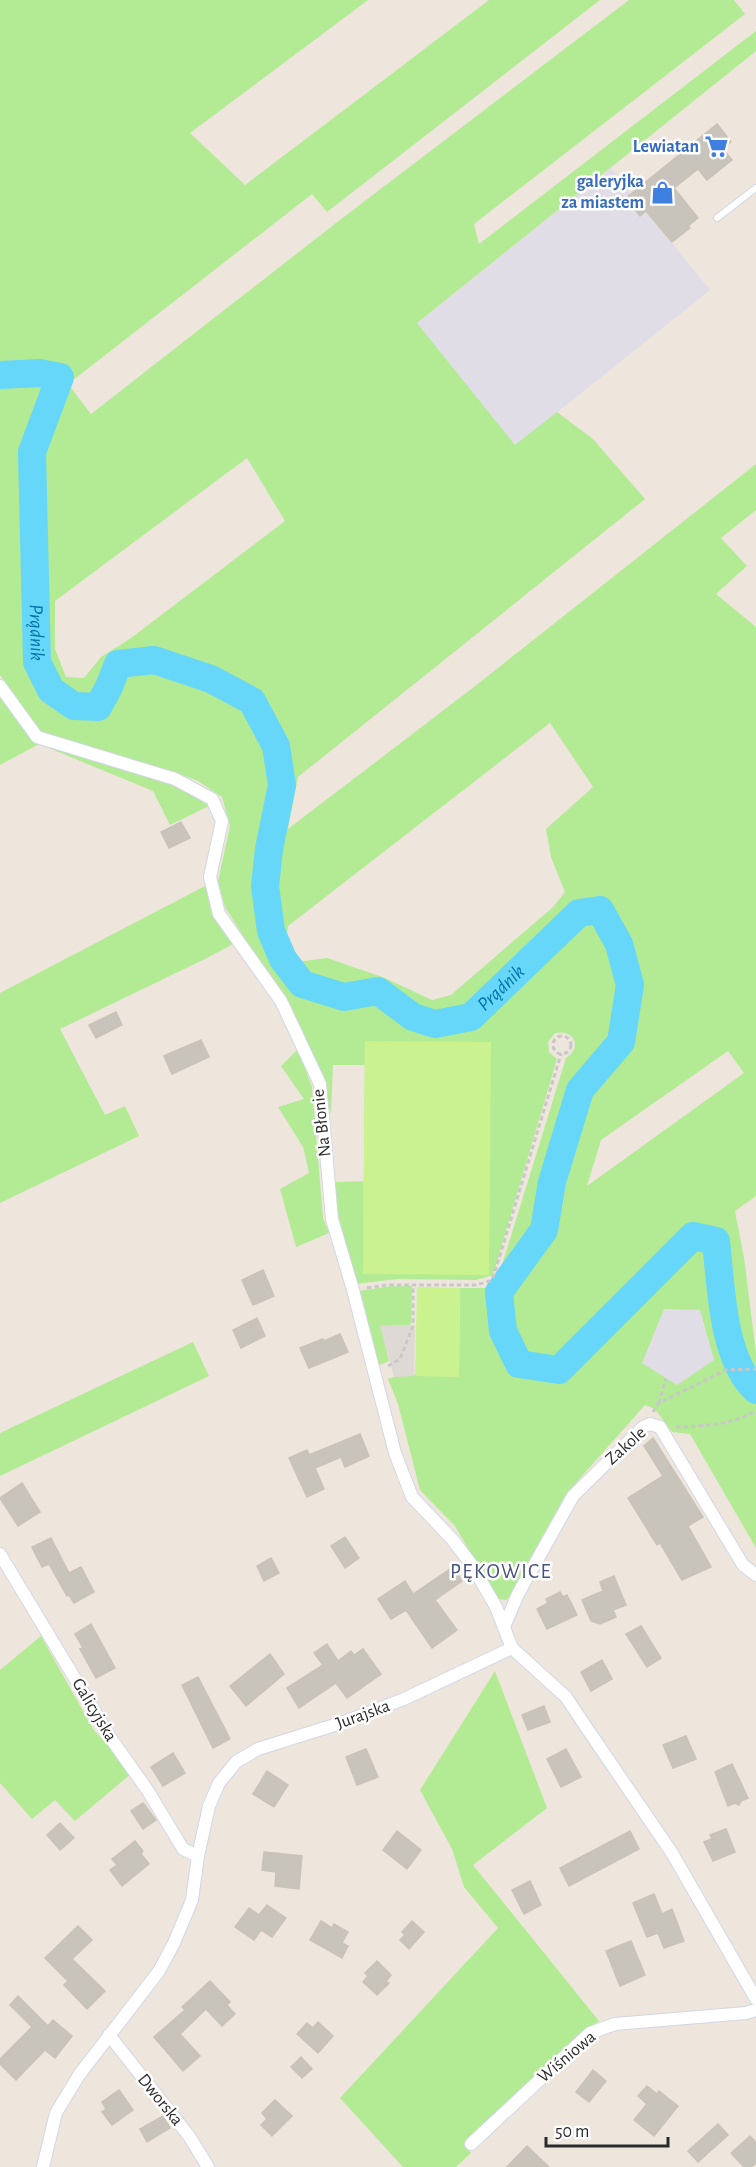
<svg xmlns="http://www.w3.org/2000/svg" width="756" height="2167" viewBox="0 0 756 2167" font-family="'Alegreya Sans',sans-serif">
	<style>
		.industrial { fill: #e0dde6 }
		.green { fill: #b3ea94; fill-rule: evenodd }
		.pitch { fill: #caf28f }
		.plaza { fill: #ded9d4 }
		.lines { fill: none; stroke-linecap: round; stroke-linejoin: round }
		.river { stroke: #66d6f9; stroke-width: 28 }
		.building { fill: #c9c4bb; stroke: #cac2b6; stroke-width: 1.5 }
		.lane-casing { stroke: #d1d6e5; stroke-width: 8 }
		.street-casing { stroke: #d1d6e5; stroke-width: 14 }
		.path { stroke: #c8c8c8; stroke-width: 3; stroke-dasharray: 4.5 3; stroke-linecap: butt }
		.lane { stroke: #fff; stroke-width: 6 }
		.street { stroke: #fff; stroke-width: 12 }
		.labels { text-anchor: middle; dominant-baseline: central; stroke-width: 5; stroke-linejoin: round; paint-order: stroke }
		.shop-label { font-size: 18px; font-weight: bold; fill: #366cbe; stroke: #fff; text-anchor: end }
		.street-label { font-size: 18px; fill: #2b2b2b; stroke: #fff }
		.water-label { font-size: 20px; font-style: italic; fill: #0174a9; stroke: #fff }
		.quarter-label { font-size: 21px; letter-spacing: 1.5px; fill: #475381; stroke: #fff }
	</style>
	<rect width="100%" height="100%" fill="#eee6dc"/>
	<g class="industrial">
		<polygon points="611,168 631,193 626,198 640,215 646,211 710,290 515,446 417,323"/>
		<polygon points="664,1308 700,1310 714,1361 677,1385 641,1363"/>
	</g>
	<g class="green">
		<path d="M0,0H368L190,133L245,185L489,0H600L327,212L312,194L68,384L91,414L336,223L629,0H734L745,14L474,224L479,244L756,31V51L417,323L515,445L557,412L593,439L645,499L298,777L288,829L470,690L756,464V510L721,538L747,566L716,594L756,627V1196L735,1211L744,1258L756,1353V1548L690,1434L672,1432L655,1409L645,1405L566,1494L507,1600L497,1599L455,1526L420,1490L398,1404L388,1379C405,1371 440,1376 459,1377L460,1288H485L498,1278L566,1058C583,1047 574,1029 555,1033L548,1042L549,1052L557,1059L493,1275L476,1280L397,1279L356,1284L338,1215L335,1182L364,1181L363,1274L365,1041V1065H333L331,1114L318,1065L289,1002L262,966L225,907L218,881L230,826L222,797L198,781L174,772L42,734L0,675ZM247,458L285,521L131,638L101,657L84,678L66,677L55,649V601ZM550,723L593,787L546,829L551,857L565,892L553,907L451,995L432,1000L385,978L327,958L297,962L286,942L288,926ZM728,1051L744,1073L587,1186L601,1140ZM664,1309L700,1310L714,1360L677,1385L642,1363Z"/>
		<polygon points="0,694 24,730 39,744 173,783 197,797 209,806 170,825 153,791 39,744 0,765"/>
		<polygon points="205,886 213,915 235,943 207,958 60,1029 105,1115 125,1106 139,1136 0,1203 0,993"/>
		<polygon points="298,1049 312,1087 323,1218 329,1233 296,1247 280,1189 309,1173 303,1147 278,1107 304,1099 281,1066"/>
		<polygon points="391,1286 412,1286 411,1323 410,1325 381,1326 389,1361 377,1366 359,1291"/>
		<polygon points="193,1342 209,1376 0,1476 0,1433"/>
		<polygon points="41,1636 93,1729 132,1773 75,1821 55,1800 32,1819 0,1783 0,1670"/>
		<polygon points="495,1671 547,1808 473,1865 599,2021 585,2030 464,2145 471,2153 456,2167 403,2167 340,2098 498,1928 464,1887 452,1849 420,1790"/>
	</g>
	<g class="pitch">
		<polygon points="365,1041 491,1042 489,1275 363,1274"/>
		<polygon points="417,1287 460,1288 459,1377 415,1376"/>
	</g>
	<polygon class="plaza" points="410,1325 415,1327 414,1376 394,1377 380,1326"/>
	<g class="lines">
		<path class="river" id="s1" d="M0,375L39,373L60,377L32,452L37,662L51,690L74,706L98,707L109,687L118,664L154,660L211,679L252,701L276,746L282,785L269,849L265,886L271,931L283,959L302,984L344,997L378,991L413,1017L435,1024L471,1017L579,913L600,910L619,944L630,985L621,1042L580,1090L552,1182L544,1230L499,1292L503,1331L519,1364L559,1370L693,1236L716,1241C721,1285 722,1359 756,1390"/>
	</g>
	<g class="building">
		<polygon points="717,124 731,142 723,149 732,160 707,180 698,169 674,188 698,218 688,226 690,228 672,242 646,211 640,216 626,198"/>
		<polygon points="181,822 190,838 169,848 161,832"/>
		<polygon points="116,1012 122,1025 96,1038 89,1025"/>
		<polygon points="201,1040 209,1057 172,1074 164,1056"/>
		<polygon points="263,1270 274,1296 253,1305 242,1280"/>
		<polygon points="257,1318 265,1336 241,1348 233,1330"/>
		<polygon points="340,1334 348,1352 309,1368 300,1348 323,1339 324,1341"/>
		<polygon points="360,1434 369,1456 345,1467 341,1457 315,1468 324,1489 307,1497 289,1458 307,1450 309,1455"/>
		<polygon points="653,1438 703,1517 688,1526 711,1567 682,1580 660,1543 657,1545 628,1498 663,1476 644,1446"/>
		<polygon points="22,1483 40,1512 18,1526 0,1498"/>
		<polygon points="345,1537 359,1558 345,1568 331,1546"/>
		<polygon points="51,1538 69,1573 81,1567 94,1592 74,1603 69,1595 67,1596 49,1564 42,1567 32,1547"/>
		<polygon points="271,1558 279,1573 264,1581 257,1566"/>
		<polygon points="453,1567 462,1581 435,1600 457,1630 432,1648 406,1610 391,1619 378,1599 405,1581 413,1594"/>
		<polygon points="614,1576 626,1605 613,1610 616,1617 600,1624 591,1621 582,1600 603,1591 600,1582"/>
		<polygon points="560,1592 563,1597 567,1595 577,1615 547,1629 537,1609 548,1603 546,1599"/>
		<polygon points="91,1624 115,1668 96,1678 80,1649 83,1648 75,1634"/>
		<polygon points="641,1626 661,1658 647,1667 626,1634"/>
		<polygon points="327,1644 338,1661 351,1651 354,1655 363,1649 381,1674 347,1698 336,1683 299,1708 287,1688 323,1665 314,1653"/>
		<polygon points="270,1654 284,1674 246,1706 230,1686"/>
		<polygon points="602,1660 612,1679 591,1691 581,1672"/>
		<polygon points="198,1677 230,1739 213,1748 182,1685"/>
		<polygon points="544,1706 550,1722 528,1730 522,1715"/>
		<polygon points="686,1736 696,1759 673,1768 663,1745"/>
		<polygon points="366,1749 378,1777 357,1785 346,1757"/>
		<polygon points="566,1749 581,1777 561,1787 547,1759"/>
		<polygon points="173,1753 185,1773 163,1786 151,1767"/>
		<polygon points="732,1764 748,1798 741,1801 739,1805 735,1803 728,1806 715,1772"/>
		<polygon points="267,1771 288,1785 274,1807 253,1794"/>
		<polygon points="143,1803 156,1820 143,1829 131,1811"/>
		<polygon points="60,1823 74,1838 60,1850 47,1835"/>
		<polygon points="726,1829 735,1852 713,1861 704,1842 712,1839 710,1835"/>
		<polygon points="397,1831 421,1850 407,1869 383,1850"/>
		<polygon points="630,1831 639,1849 569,1886 560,1868"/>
		<polygon points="135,1841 143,1851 141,1854 149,1864 122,1886 110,1870 117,1865 112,1859"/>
		<polygon points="264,1852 302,1856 299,1889 275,1886 276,1872 262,1870"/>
		<polygon points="530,1881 541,1905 524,1914 512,1890"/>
		<polygon points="654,1894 662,1914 672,1909 684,1941 664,1948 658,1933 647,1937 633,1903"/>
		<polygon points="267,1905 286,1918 272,1937 261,1930 254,1940 235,1927 249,1908 259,1915"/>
		<polygon points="321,1921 332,1928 334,1924 348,1932 342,1943 348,1946 342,1958 310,1940"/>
		<polygon points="412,1921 424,1932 409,1949 400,1940 405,1935 402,1932"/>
		<polygon points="78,1926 92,1940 72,1959 105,1991 87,2009 64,1985 68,1981 45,1958"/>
		<polygon points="631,1941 645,1975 620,1986 606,1951"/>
		<polygon points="377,1961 391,1975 386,1981 389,1983 377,1995 363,1982 368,1976 365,1973"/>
		<polygon points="210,1981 230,2002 227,2005 235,2014 222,2026 206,2009 180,2034 200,2056 183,2071 154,2037 185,2010 182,2007"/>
		<polygon points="18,1996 48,2026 53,2020 72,2036 55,2058 45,2050 16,2080 0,2064 0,2059 32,2027 10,2005"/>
		<polygon points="318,2022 333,2036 318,2053 297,2034 307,2023 313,2028"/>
		<polygon points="301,2057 312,2069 302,2078 291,2067"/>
		<polygon points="593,2070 606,2081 589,2102 576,2092"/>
		<polygon points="647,2086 657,2094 659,2091 678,2106 654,2136 634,2120 647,2104 638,2096"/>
		<polygon points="119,2090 133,2110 112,2125 102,2112 106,2109 102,2102"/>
		<polygon points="275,2100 292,2116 272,2136 261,2125 267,2119 262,2113"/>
		<polygon points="163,2116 170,2128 147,2142 140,2129"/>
		<polygon points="718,2124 728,2135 698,2162 688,2151"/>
		<polygon points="750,2136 756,2143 756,2163 751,2167 744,2167 731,2153"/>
		<polygon points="527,2146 549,2167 507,2167"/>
	</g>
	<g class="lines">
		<defs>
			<polyline id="lane" points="717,218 756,188"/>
			<g id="street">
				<polyline points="0,686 37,737 175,779 212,799 222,821 210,877 219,914 281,1001 320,1084 332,1219 353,1290 395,1453 412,1497 452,1539 471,1564 496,1607 512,1648 566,1697 586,1727 672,1853 756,1999"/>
				<polyline points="0,1554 112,1740 148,1791 183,1849 198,1856"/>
				<polyline points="504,1627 518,1594 573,1496 643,1427 650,1424 660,1427 743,1565 756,1575"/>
				<polyline points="109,2035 189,2136 208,2167"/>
				<polyline points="471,2144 590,2033 615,2024 746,2013 756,2010"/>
				<polyline points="43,2167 56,2113 79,2075 159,1971 174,1943 192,1900 198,1856 209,1806 219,1783 236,1762 258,1749 344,1722 404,1699 512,1648"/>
			</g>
		</defs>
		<use href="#lane" class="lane-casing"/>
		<use href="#street" class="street-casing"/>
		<g class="path">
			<circle cx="562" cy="1045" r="9"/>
			<polyline points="367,1288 387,1285 476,1285 490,1281 494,1275 561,1054"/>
			<polyline points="388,1366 400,1359 413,1326 413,1285"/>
			<polyline points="659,1403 666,1379"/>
			<polyline points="653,1412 659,1403 726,1370 756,1369"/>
			<path d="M676,1427C705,1426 731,1425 756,1411"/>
		</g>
		<use href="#lane" class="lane"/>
		<use href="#street" class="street"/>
	</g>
	<defs>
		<symbol id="supermarket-bare" viewBox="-9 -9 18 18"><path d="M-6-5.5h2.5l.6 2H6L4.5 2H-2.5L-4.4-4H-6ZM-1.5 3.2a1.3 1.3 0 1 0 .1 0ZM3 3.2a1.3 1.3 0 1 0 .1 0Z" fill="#3f7fe0" stroke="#fff" stroke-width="2.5" paint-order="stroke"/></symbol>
		<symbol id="shop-bare" viewBox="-9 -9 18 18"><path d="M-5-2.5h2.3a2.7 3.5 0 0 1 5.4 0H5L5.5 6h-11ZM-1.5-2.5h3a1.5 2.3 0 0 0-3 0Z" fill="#3f7fe0" stroke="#fff" stroke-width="2.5" paint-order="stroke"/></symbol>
	</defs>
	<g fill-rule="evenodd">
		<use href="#supermarket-bare" x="700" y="130" width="33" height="33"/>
		<use href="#shop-bare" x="646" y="176" width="33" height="33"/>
	</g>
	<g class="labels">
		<g class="shop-label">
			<text x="699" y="147">Lewiatan</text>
			<text x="644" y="182">galeryjka<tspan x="644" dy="21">za miastem</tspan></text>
		</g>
		<g class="street-label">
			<text transform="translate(322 1123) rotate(-96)">Na Błonie</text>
			<text transform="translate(626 1446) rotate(-42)">Zakole</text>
			<text transform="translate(94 1710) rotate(59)">Galicyjska</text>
			<text transform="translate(363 1715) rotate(-20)">Jurajska</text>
			<text transform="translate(567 2057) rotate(-40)">Wiśniowa</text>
			<text transform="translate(160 2100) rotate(51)">Dworska</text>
		</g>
		<g class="water-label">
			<text stroke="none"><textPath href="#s1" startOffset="321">Prądnik</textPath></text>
			<text stroke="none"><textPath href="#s1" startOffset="1148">Prądnik</textPath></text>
		</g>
		<g class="quarter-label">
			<text x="501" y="1571">PĘKOWICE</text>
		</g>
	</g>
	<path d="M546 2137v9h122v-9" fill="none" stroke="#2b2b2b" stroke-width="3"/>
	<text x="555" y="2137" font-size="18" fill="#2b2b2b" stroke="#ffffff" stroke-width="4.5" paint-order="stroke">50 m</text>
</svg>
